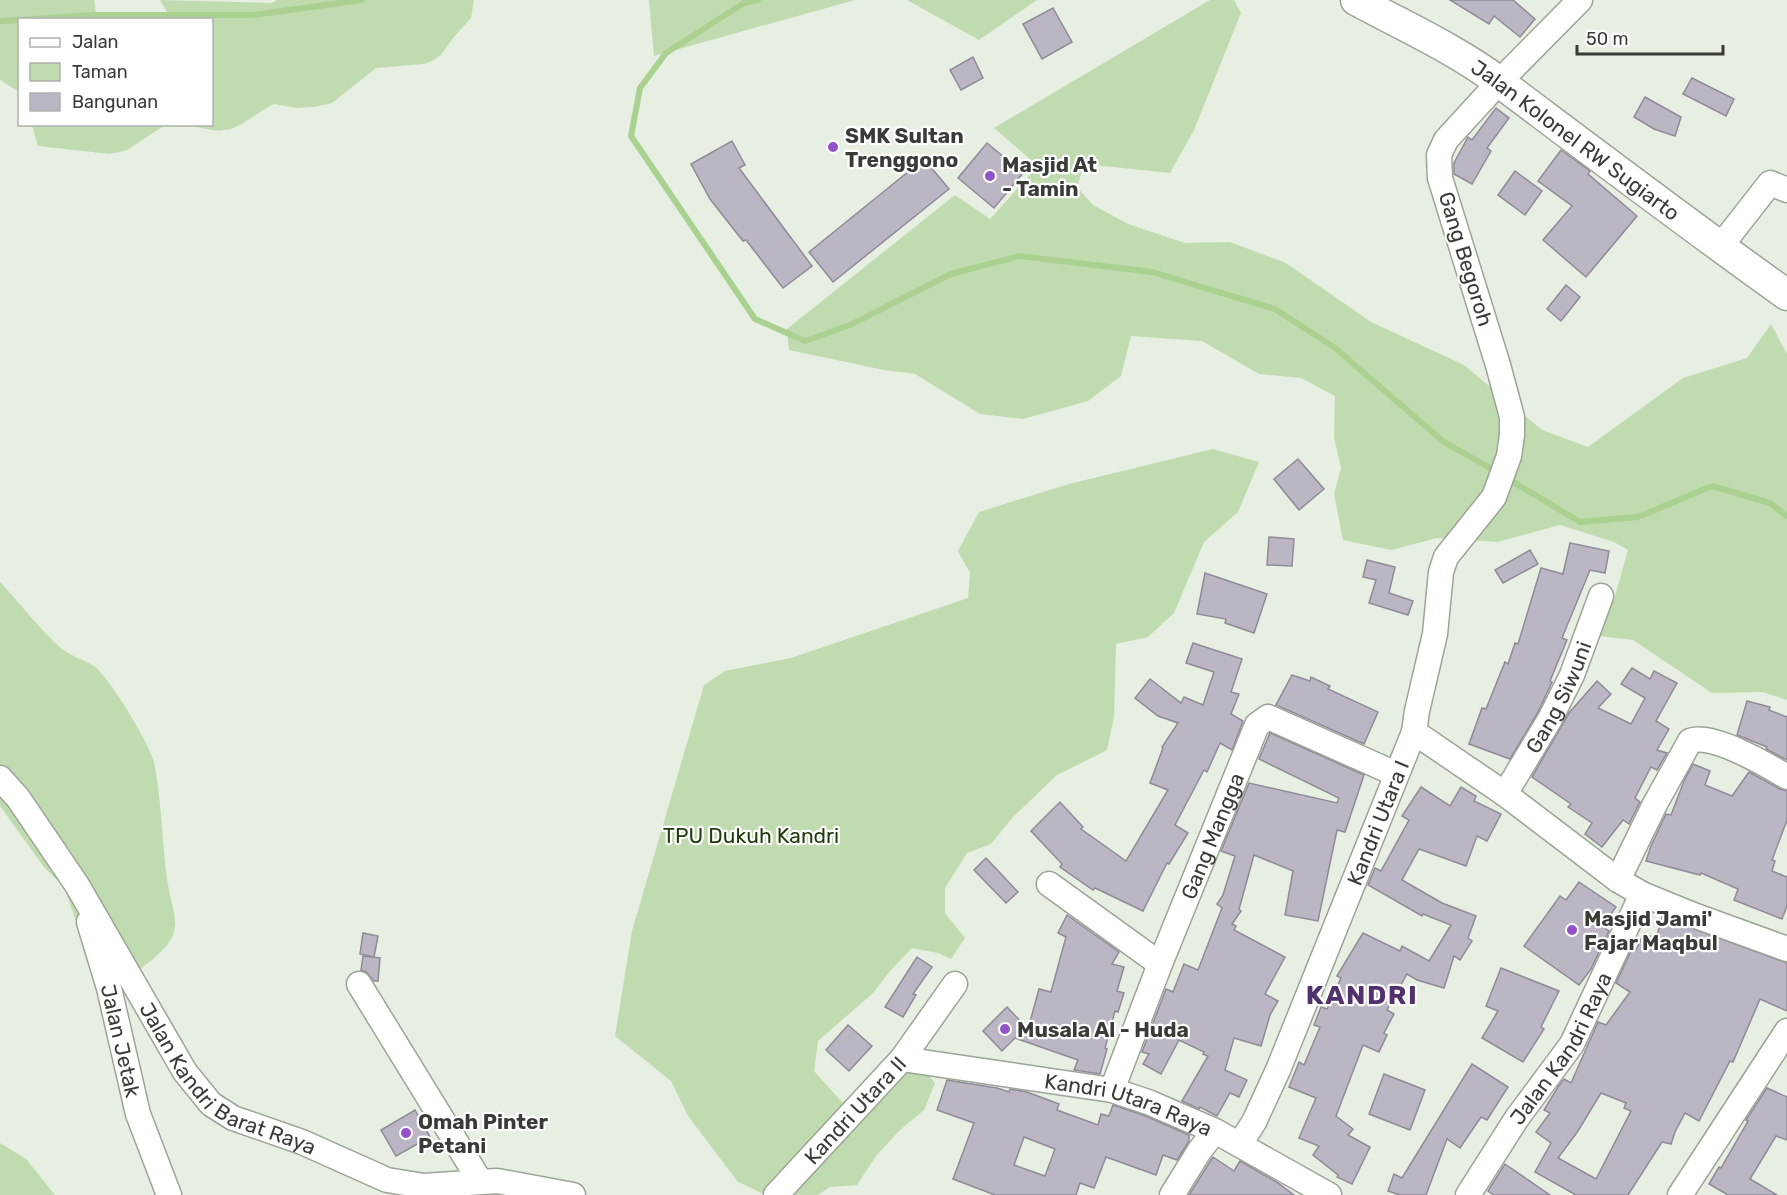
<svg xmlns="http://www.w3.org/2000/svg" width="1787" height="1195" viewBox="0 0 1787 1195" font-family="Rubik,sans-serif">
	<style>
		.green { fill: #c1dbb0 }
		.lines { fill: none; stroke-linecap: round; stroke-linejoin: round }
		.stream { stroke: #aad18f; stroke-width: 6 }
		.building { fill: #bcb6c4; stroke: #908a98; stroke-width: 1.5; fill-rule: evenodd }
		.minor-casing { stroke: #9ca497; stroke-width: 27 }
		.major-casing { stroke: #9ca497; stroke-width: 33 }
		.minor { stroke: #fff; stroke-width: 24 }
		.major { stroke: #fff; stroke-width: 30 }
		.poi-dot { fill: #9252c8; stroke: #fff; stroke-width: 2 }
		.labels { text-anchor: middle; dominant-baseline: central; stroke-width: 4.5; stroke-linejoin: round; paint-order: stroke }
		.poi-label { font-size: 21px; font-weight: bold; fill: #383b36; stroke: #fff; text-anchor: start }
		.street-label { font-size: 21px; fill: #383b36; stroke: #fff }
		.park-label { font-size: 21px; fill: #223b0c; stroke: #fff }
		.district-label { font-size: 27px; font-weight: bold; letter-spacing: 1.5px; fill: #50316b; stroke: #fff }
	</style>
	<rect width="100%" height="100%" fill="#e6efe1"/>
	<g class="green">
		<polygon points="0,0 94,0 97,19 20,20 19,92 0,80"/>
		<path d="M160,0L272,3L277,0H474L471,18L453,38L440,56L432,61L424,64L376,68L332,103L314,107L296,108L274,104C237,124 236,139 191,125L212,124V20L171,19Z"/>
		<polygon points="649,0 855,0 654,56"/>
		<polygon points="907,0 1037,0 979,40"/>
		<polygon points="1210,0 1234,0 1241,13 1194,130 1170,173 1094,165 1082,171 1077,187 1093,205 1128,224 1185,243 1230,242 1286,263 1371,322 1464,365 1542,430 1588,447 1683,378 1747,358 1771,324 1787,354 1787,700 1763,692 1712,693 1633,640 1600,636 1616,593 1628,550 1614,542 1560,525 1497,542 1437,538 1391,550 1343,540 1334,494 1341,468 1334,437 1335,396 1301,378 1259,374 1202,341 1131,336 1121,376 1088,401 1023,419 980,414 915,374 884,370 789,350 787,329 955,195 990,219 1038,166 994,128"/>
		<polygon points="32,125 32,124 165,125 127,150 110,154 38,146"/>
		<polygon points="1213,449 1259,462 1238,512 1204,542 1174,613 1148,637 1116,644 1114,717 1107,750 1057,775 1013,817 991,844 967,853 945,888 945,913 965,938 951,959 938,953 912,948 890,971 873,993 818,1041 814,1071 843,1103 878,1068 922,1067 935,1083 924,1110 900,1130 876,1156 857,1185 830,1187 818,1195 766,1195 738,1182 688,1116 671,1081 615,1036 632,931 704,685 725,671 791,658 968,598 970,573 958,551 979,512 1069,484"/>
		<path d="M0,582C19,602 41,631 62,649C71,656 84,660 94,666C110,678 149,743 154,762C161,797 162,836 166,871C172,924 193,930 140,969L111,957L87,958L85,947L64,887L44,867L0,806Z"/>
		<polygon points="0,1143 26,1159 55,1195 0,1195"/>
	</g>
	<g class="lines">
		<g class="stream">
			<polyline points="758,0 744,3 666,53 640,88 631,136 755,319 805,341 850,325 951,274 1020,256 1152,272 1275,309 1335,348 1444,442 1497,472"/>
			<polyline points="20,20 92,15 253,15 362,0"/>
			<polyline points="0,21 20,20"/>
			<polyline points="1505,477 1580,522 1638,517 1712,486 1770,503 1787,516"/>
		</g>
	</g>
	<g class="building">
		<polygon points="1450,0 1513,0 1535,19 1520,37 1494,16 1489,24"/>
		<polygon points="1053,8 1072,42 1042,59 1023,24"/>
		<polygon points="973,57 983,78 961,90 950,70"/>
		<polygon points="1692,78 1734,99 1726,116 1683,94"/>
		<polygon points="1645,97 1681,117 1675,136 1654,129 1634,117"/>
		<polygon points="1496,108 1509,118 1487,148 1491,151 1472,184 1454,174 1454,163 1468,137 1472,140"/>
		<polygon points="732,141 745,165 739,168 812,266 783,288 746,240 743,241 710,199 691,164"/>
		<polygon points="987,143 1023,173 994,208 958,178"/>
		<polygon points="1561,150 1590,171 1588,174 1637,216 1586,277 1543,240 1572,206 1538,181"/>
		<polygon points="924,159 949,189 833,282 809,252"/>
		<polygon points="1515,171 1542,191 1525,215 1498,195"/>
		<polygon points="1566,285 1580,297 1561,321 1547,309"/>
		<polygon points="1298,459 1324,489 1299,510 1274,479"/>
		<polygon points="1269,537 1294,539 1292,566 1267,565"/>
		<polygon points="1570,543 1609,551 1605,573 1590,570 1562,638 1567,640 1550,681 1552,682 1538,712 1510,759 1469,744 1482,708 1486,709 1505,662 1508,664 1515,643 1518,644 1541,568 1563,574"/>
		<polygon points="1530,550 1538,564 1503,583 1495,570"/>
		<polygon points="1367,560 1395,567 1389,593 1413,601 1408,615 1369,603 1376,580 1363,577"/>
		<polygon points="1205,573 1267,594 1254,633 1225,623 1226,619 1197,614"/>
		<polygon points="1193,643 1242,659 1231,692 1239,694 1231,714 1243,721 1232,750 1220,743 1207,772 1204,770 1175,825 1188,833 1169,864 1167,863 1143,911 1095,888 1093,890 1060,867 1062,864 1031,831 1060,802 1083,827 1081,829 1126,861 1168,790 1150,783 1163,748 1162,747 1178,723 1158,716 1135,698 1150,679 1181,703 1184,697 1203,705 1214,672 1186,663"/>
		<polygon points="1632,668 1650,679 1654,671 1677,683 1656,721 1669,729 1657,750 1667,753 1657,770 1651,767 1635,798 1640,802 1629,824 1623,820 1602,847 1585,834 1592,823 1568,807 1571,804 1532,777 1569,713 1597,681 1611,694 1598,708 1631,724 1645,698 1621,684"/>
		<polygon points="1292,675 1310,681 1311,677 1330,686 1328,689 1378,712 1364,744 1276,705"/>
		<polygon points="1747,701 1770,707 1769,710 1787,717 1787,760 1766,749 1767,747 1737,735"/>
		<polygon points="1270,733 1364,775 1345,832 1337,830 1318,921 1285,915 1293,871 1254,855 1239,909 1241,911 1232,924 1236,926 1234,930 1285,957 1265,994 1278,1001 1270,1015 1261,1046 1234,1038 1225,1070 1247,1080 1239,1097 1230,1093 1217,1116 1200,1107 1199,1109 1182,1101 1208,1056 1203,1054 1204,1052 1179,1040 1161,1074 1143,1064 1149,1054 1142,1052 1166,989 1173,992 1184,964 1198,970 1222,908 1217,904 1223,895 1235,856 1221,851 1249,783 1337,803 1339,798 1259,759"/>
		<polygon points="1693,764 1710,771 1705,785 1732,796 1749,772 1780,789 1787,791 1787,820 1772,860 1775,861 1772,871 1787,877 1787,906 1782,919 1734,900 1738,889 1701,873 1700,875 1646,861 1651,846 1666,814 1671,815 1684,781"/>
		<polygon points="1421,787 1450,806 1461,787 1476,796 1474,801 1501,814 1487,841 1477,836 1466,866 1419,849 1402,880 1442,903 1476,916 1468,938 1472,941 1460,960 1454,956 1444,988 1417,980 1407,974 1387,1010 1394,1014 1384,1033 1387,1035 1379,1052 1363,1045 1336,1116 1353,1129 1348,1135 1370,1147 1352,1184 1337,1177 1338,1175 1313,1155 1319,1146 1299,1138 1316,1098 1289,1087 1299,1062 1304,1065 1320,1027 1314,1025 1321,1007 1327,1009 1341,978 1337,976 1363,933 1400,951 1402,946 1429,961 1451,925 1423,914 1422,916 1368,885 1375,868 1381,871 1409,820 1402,816"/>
		<polygon points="986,858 1018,892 1006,903 974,870"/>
		<polygon points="1579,882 1616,907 1602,926 1609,931 1591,969 1579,985 1524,946 1560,896 1566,900"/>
		<polygon points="1067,915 1119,952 1112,964 1124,967 1117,991 1124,993 1118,1012 1115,1011 1105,1048 1107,1049 1100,1074 1074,1070 1078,1060 1015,1038 1002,1051 983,1031 1007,1007 1028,1029 1039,989 1051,992 1066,937 1058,933"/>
		<path d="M1662,917L1787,963V1011L1760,999L1733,1062L1730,1061L1699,1121L1685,1113L1675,1132L1671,1144L1662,1142L1628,1195H1576L1535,1172L1551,1143L1536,1132L1550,1113L1544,1110L1558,1087L1564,1079L1571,1083L1598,1022L1606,1025L1630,992L1616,983L1633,947L1636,950L1644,933L1656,939ZM1601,1093L1626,1103L1624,1108L1631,1111L1596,1179L1558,1158L1578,1131Z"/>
		<polygon points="363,933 378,936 374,957 360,954"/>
		<polygon points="363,956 380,958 378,981 374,981 366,972 361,970"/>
		<polygon points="917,957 932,967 913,994 916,995 903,1017 885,1007"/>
		<polygon points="1501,968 1559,991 1541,1027 1544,1029 1523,1062 1482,1038 1498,1011 1486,1006"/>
		<polygon points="848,1025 872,1046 849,1071 826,1050"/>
		<polygon points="1472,1064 1508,1087 1487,1120 1481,1117 1460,1148 1447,1139 1426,1195 1400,1195 1388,1191 1394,1174 1402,1178"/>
		<polygon points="1384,1074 1425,1090 1410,1130 1369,1114"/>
		<path d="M947,1080L997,1088L1009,1092L1010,1089L1027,1092L1059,1104L1057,1110L1098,1125L1101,1114L1109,1116L1113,1105L1143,1115L1189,1135V1141L1177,1160L1163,1155L1156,1175L1106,1157L1094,1188L1080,1183L1076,1195H995L953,1179L974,1123L937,1110ZM1024,1137L1055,1149L1045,1176L1014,1165Z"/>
		<polygon points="1767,1088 1787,1097 1787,1140 1776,1136 1750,1179 1777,1195 1728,1195 1709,1184 1719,1167 1721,1168 1748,1121 1746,1120"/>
		<polygon points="415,1110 430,1137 396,1156 381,1130"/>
		<polygon points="1213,1157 1234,1171 1240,1161 1278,1183 1294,1195 1189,1195"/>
		<polygon points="1505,1164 1550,1195 1494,1195 1488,1191"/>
	</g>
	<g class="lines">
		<defs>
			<g id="minor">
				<polyline points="1720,247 1770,183 1787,190"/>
				<polyline points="1414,732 1417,711 1435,634 1441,572 1446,557 1494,497 1509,456 1512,435 1512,417 1498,365 1440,178 1439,155 1446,140 1499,82 1580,0"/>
				<path id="s1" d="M0,778L18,798L77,885L185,1072L211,1104L233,1118L302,1142L387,1180L424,1186L497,1181L573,1195"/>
				<path id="s2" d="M1505,794L1550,719L1572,675L1601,596"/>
				<path d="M1618,880L1655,804L1690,741C1711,732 1767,765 1787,777"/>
				<polyline points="1049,884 1160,964"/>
				<path id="s3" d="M89,922L109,988L138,1114L169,1195"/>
				<polyline points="359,984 480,1181"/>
				<polyline points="902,1059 955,984"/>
				<path id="s4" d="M1112,1090L1160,964L1257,725L1268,717L1396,774"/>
				<path id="s5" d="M1240,1144L1254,1122L1278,1070L1414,732L1505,794L1618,880L1642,894L1696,916L1787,949"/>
				<path id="s6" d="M776,1195L902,1059L1112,1090L1148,1102L1215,1131L1329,1195"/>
				<polyline points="1172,1195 1200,1150 1215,1131"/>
				<path id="s7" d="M1468,1195L1517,1118L1572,1044L1642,894"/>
				<polyline points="1680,1195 1787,1031"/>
			</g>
			<g id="major">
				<path id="s8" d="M1356,0C1404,26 1455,49 1498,81C1594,153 1689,225 1787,295"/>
			</g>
		</defs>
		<use href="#minor" class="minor-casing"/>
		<use href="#major" class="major-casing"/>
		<use href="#minor" class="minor"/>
		<use href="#major" class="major"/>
	</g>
	<g class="poi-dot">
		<circle cx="833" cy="147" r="6"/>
		<circle cx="990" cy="176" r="6"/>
		<circle cx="1572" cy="930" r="6"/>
		<circle cx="1005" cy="1029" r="6"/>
		<circle cx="406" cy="1133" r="6"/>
	</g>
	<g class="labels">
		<g class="poi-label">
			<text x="845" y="135">SMK Sultan<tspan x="845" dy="24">Trenggono</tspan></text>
			<text x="1002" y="164">Masjid At<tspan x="1002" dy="24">- Tamin</tspan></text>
			<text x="1584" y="918">Masjid Jami'<tspan x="1584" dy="24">Fajar Maqbul</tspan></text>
			<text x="1017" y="1029">Musala Al - Huda</text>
			<text x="418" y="1121">Omah Pinter<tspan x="418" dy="24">Petani</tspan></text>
		</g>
		<g class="street-label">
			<text stroke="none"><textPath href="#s8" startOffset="261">Jalan Kolonel RW Sugiarto</textPath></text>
			<text transform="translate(1466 259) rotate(73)">Gang Begoroh</text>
			<text stroke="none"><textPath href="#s2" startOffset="111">Gang Siwuni</textPath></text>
			<text stroke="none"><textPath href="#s5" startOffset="350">Kandri Utara I</textPath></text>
			<text stroke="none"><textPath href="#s4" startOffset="273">Gang Mangga</textPath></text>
			<text stroke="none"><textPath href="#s3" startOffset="123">Jalan Jetak</textPath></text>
			<text stroke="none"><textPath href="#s7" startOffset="174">Jalan Kandri Raya</textPath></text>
			<text stroke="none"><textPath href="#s1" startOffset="386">Jalan Kandri Barat Raya</textPath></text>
			<text stroke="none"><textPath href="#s6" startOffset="417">Kandri Utara Raya</textPath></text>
			<text stroke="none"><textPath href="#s6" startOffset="116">Kandri Utara II</textPath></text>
		</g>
		<g class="park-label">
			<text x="751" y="835">TPU Dukuh Kandri</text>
		</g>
		<g class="district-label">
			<text x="1362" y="995">KANDRI</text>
		</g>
	</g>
	<rect x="18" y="18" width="195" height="108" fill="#ffffff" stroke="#afb1af" stroke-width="1.5"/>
	<rect x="30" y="38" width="30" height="9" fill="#ffffff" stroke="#afb1af" stroke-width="1.5"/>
	<text x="72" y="48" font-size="18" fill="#383b36">Jalan</text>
	<rect x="30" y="63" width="30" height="18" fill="#c1dbb0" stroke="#afb1af" stroke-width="1.5"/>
	<text x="72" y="78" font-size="18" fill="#383b36">Taman</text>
	<rect x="30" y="93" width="30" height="18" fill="#bcb6c4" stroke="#afb1af" stroke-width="1.5"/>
	<text x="72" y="108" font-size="18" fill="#383b36">Bangunan</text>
	<path d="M1577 45v9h146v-9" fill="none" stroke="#383b36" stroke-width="3"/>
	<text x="1586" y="45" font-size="18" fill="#383b36" stroke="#ffffff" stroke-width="4.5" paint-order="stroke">50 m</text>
</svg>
